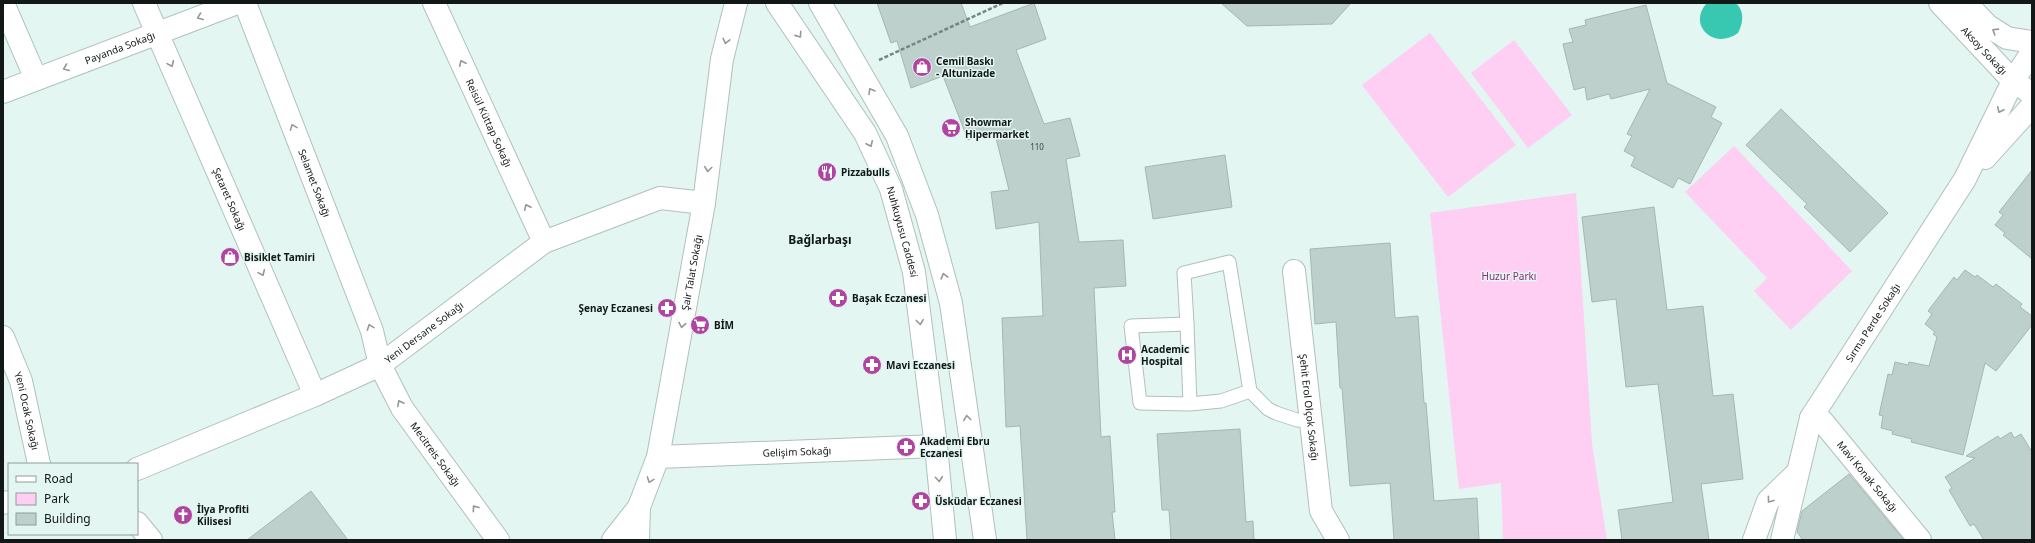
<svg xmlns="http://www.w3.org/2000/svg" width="2035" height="543" viewBox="0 0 2035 543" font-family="'Noto Sans',sans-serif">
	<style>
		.green { fill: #fecef3 }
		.water { fill: #38c8b2 }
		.building { fill: #bed0cc; stroke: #a6b7b3 }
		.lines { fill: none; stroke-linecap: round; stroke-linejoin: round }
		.lane-casing { stroke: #afc1bd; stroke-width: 15 }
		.street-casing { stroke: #afc1bd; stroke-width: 24 }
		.secondary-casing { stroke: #afc1bd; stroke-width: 24 }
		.primary-casing { stroke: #afc1bd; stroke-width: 24 }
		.path { stroke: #788482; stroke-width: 2.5; stroke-dasharray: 4 2; stroke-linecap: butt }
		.lane { stroke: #fff; stroke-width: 13 }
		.street { stroke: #fff; stroke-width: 22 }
		.secondary { stroke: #fff; stroke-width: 22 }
		.primary { stroke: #fff; stroke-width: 22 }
		.oneway { stroke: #949797 }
		.labels { text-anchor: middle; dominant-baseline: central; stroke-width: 3; stroke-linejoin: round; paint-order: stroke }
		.number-label { font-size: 8px; fill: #3d4644 }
		.street-label { font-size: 10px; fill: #121817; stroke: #e3f6f2 }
		.poi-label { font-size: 10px; font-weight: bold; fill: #121817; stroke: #e3f6f2; text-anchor: start }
		.park-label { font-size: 10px; fill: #872d7a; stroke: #e3f6f2 }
		.quarter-label { font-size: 12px; font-weight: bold; fill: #121817; stroke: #e3f6f2 }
	</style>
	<rect width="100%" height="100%" fill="#e3f6f2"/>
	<g class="green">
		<polygon points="1430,33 1516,145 1448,197 1362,85"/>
		<polygon points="1514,40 1572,115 1528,148 1471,73"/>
		<polygon points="1734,146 1852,271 1791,330 1754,291 1767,278 1685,192"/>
		<polygon points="1576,193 1592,444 1607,540 1503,540 1501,483 1459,489 1430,213"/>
	</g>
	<path class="water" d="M1707,3H1736C1745,12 1743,23 1738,33C1713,51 1687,24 1707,3Z"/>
	<g class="building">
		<polygon points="877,3 961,3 970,27 1034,3 1046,39 1016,50 1044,124 1070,118 1080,156 1066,159 1079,242 1123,240 1126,286 1094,288 1101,437 1110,436 1115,512 1112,512 1115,540 1027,540 1020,426 1006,427 1002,318 1043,316 1039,222 996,229 991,192 1009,190 994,130 968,140 943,76 911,88 897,41 891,43"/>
		<polygon points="1221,3 1351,3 1332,24 1247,26"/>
		<polygon points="1646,5 1667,83 1716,107 1711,117 1722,123 1690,184 1678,178 1673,188 1631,166 1635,157 1624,151 1632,136 1627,134 1650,89 1611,99 1609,94 1587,100 1585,87 1574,90 1563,44 1573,42 1569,29 1586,25 1585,20"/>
		<polygon points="1781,109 1888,213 1850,252 1804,207 1807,204 1746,145"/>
		<polygon points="1225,155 1232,207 1153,219 1145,167"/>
		<polygon points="2032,170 2032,259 2003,235 2005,233 1995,225 2003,215 1999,212"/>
		<polygon points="1654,207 1667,310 1703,306 1713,396 1733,394 1743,479 1701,484 1709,540 1622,540 1618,510 1673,502 1658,384 1626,387 1616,299 1592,302 1582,217"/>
		<polygon points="1390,243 1395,318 1418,316 1424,403 1426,403 1434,501 1477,498 1479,540 1394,540 1390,483 1350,486 1342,388 1340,388 1336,322 1315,324 1310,249"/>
		<polygon points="1965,270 1975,277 1977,275 1993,287 1996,284 2022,304 2020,307 2032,316 2032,325 1996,371 1985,363 1963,455 1911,442 1912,439 1892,434 1893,431 1881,428 1883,416 1879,415 1888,374 1892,375 1895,362 1908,365 1909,362 1929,366 1937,337 1933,334 1935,332 1925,324 1932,314 1928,311 1954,277 1957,280"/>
		<polygon points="1240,429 1246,522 1253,521 1254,540 1171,540 1169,510 1162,510 1157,434"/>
		<polygon points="2011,432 2014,438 2021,434 2032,452 2032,540 1984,540 1974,524 1970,526 1949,490 1952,488 1945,477 1975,458 1966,456 1998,436 2000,439"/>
		<polygon points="1849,474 1904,540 1803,540 1797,532 1802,511"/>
		<polygon points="311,491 348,540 247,540"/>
	</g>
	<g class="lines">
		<defs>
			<g id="lane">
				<polyline points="1187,324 1184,273 1229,262 1250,391 1268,409 1276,413 1297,420 1310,421"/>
				<polyline points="1190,404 1187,324 1131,326 1140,403 1190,404 1221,401 1250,391"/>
			</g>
			<g id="street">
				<polyline points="3,3 36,79"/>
				<path id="s1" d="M144,3L315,395"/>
				<path id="s2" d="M245,3L372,331L380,365L402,408L498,540"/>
				<path id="s3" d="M434,3L544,242"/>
				<path id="s4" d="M1940,3L2013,81L2032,94"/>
				<polyline points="1966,3 1988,26 2007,38 2032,42"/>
				<path id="s5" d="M3,92L237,3"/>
				<polyline points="1985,158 2032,106"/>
				<path id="s6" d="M1294,271L1321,511L1338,540"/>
				<path id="s7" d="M3,337L21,381L39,464"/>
				<path id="s8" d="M1811,418L1822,421L1920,540"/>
				<path id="s9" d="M658,457L936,446"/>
				<polyline points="137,523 151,540"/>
				<polyline points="1754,540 1768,501 1797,473"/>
				<path id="s10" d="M1782,540L1811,418L1965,179L2013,81L2032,52"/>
			</g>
			<g id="secondary">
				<path id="s11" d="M137,469L315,395L380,365L544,242L660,198L704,203"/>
				<polyline points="3,503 9,502"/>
				<polyline points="613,540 639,507"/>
				<path id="s12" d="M638,540L639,507L658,457L704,203L722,59L736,3"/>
			</g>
			<g id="primary">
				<path id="s13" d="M777,3L865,133L891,189L914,272L936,446L945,540"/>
				<polyline points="820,3 897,136 927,215 951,303 985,540"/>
			</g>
		</defs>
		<use href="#lane" class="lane-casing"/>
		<use href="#street" class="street-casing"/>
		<use href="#secondary" class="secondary-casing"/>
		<use href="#primary" class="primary-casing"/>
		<polyline class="path" points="879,60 1003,3"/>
		<use href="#lane" class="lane"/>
		<use href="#street" class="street"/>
		<use href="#secondary" class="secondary"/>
		<use href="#primary" class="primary"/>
	</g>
	<defs><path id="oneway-chevron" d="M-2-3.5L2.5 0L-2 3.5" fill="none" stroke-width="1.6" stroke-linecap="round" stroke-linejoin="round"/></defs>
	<g class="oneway">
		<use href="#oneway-chevron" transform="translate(200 17) rotate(159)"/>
		<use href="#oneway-chevron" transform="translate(1995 31) rotate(-148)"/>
		<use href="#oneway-chevron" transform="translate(799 35) rotate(55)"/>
		<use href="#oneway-chevron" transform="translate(726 41) rotate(104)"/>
		<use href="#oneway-chevron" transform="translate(462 63) rotate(-115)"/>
		<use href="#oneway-chevron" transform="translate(171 64) rotate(66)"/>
		<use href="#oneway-chevron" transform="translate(66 68) rotate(159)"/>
		<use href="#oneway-chevron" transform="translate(871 91) rotate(-120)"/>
		<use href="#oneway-chevron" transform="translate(2000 110) rotate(115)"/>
		<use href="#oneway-chevron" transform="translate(293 127) rotate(-111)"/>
		<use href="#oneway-chevron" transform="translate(870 144) rotate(65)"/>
		<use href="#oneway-chevron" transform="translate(708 169) rotate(97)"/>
		<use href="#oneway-chevron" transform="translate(527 207) rotate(-115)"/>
		<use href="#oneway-chevron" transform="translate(262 273) rotate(66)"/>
		<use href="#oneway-chevron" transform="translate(944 276) rotate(-105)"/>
		<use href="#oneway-chevron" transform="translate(920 322) rotate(83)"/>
		<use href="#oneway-chevron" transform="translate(682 325) rotate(100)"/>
		<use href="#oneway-chevron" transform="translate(370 327) rotate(-110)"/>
		<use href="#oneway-chevron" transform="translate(400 403) rotate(-117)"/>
		<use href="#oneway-chevron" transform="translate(967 418) rotate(-98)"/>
		<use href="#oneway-chevron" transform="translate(939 479) rotate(85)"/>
		<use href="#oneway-chevron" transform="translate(650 480) rotate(110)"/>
		<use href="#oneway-chevron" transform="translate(1770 500) rotate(126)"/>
		<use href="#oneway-chevron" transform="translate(475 508) rotate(-126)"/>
	</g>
	<defs>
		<symbol id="shop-disc" viewBox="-11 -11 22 22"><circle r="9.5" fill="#b143a1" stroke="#e3f6f2"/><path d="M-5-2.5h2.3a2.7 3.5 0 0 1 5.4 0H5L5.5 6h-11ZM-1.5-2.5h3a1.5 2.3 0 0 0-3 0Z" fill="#fff"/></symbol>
		<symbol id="supermarket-disc" viewBox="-11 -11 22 22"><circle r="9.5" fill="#b143a1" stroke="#e3f6f2"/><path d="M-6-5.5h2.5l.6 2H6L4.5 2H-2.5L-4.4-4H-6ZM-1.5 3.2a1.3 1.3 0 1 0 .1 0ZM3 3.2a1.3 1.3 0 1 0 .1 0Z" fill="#fff"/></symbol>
		<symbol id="restaurant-disc" viewBox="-11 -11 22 22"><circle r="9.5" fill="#b143a1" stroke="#e3f6f2"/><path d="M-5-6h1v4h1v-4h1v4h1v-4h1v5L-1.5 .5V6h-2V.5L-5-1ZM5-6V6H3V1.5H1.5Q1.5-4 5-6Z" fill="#fff"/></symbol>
		<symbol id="pharmacy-disc" viewBox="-11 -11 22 22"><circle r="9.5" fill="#b143a1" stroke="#e3f6f2"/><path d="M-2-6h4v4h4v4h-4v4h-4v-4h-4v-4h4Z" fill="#fff"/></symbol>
		<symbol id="hospital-disc" viewBox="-11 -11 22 22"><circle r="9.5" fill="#b143a1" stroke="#e3f6f2"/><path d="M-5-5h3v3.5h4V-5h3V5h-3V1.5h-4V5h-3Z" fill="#fff"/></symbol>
		<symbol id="church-disc" viewBox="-11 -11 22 22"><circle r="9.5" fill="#b143a1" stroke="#e3f6f2"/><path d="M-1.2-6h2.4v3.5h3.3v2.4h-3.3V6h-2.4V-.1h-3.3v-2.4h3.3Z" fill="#fff"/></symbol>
	</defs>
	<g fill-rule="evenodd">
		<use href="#shop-disc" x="911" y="56" width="22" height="22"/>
		<use href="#supermarket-disc" x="940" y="117" width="22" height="22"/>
		<use href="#restaurant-disc" x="816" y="161" width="22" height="22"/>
		<use href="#shop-disc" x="219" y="246" width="22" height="22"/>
		<use href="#pharmacy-disc" x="827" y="287" width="22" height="22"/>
		<use href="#pharmacy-disc" x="656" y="297" width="22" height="22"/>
		<use href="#supermarket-disc" x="689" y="314" width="22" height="22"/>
		<use href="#hospital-disc" x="1116" y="344" width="22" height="22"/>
		<use href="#pharmacy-disc" x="861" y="354" width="22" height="22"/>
		<use href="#pharmacy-disc" x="895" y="436" width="22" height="22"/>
		<use href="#pharmacy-disc" x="910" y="490" width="22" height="22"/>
		<use href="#church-disc" x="172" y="504" width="22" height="22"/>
	</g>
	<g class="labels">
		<g class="number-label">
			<text x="1037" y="146">110</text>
		</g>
		<g class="street-label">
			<text stroke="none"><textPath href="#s5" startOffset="125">Payanda Sokağı</textPath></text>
			<text stroke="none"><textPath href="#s4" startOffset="65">Aksoy Sokağı</textPath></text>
			<text stroke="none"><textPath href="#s3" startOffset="132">Reisül Küttap Sokağı</textPath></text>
			<text stroke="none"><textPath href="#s2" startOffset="193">Selamet Sokağı</textPath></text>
			<text stroke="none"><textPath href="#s1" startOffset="214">Şetaret Sokağı</textPath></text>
			<text stroke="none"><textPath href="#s13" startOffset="263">Nuhkuyusu Caddesi</textPath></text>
			<text stroke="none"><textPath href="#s12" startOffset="274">Şair Talat Sokağı</textPath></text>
			<text stroke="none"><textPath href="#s10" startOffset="239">Sırma Perde Sokağı</textPath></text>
			<text stroke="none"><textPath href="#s11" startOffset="319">Yeni Dersane Sokağı</textPath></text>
			<text stroke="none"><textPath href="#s6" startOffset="137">Şehit Erol Olçok Sokağı</textPath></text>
			<text stroke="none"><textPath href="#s7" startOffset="78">Yeni Ocak Sokağı</textPath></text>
			<text stroke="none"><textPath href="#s9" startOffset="139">Gelişim Sokağı</textPath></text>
			<text stroke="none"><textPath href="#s2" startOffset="492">Mecitreis Sokağı</textPath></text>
			<text stroke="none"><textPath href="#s8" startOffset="83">Mavi Konak Sokağı</textPath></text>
		</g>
		<g class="poi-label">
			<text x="936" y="61">Cemil Baskı<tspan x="936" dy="12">- Altunizade</tspan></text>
			<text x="965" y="122">Showmar<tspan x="965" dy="12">Hipermarket</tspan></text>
			<text x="841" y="172">Pizzabulls</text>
			<text x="244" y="257">Bisiklet Tamiri</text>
			<text x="852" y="298">Başak Eczanesi</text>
			<text x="653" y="308" text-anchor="end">Şenay Eczanesi</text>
			<text x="714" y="325">BİM</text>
			<text x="1141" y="349">Academic<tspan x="1141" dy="12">Hospital</tspan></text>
			<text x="886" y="365">Mavi Eczanesi</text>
			<text x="920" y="441">Akademi Ebru<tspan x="920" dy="12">Eczanesi</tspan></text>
			<text x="935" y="501">Üsküdar Eczanesi</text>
			<text x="197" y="509">İlya Profiti<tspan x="197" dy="12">Kilisesi</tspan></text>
		</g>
		<g class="park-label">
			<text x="1509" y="276">Huzur Parkı</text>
		</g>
		<g class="quarter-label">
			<text x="820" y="239">Bağlarbaşı</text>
		</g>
	</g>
	<rect width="2035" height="543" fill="none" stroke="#121817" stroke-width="8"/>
	<rect x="8" y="463" width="130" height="72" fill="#e3f6f2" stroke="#8f9d9a"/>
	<rect x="16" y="476" width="20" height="6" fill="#ffffff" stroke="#8f9d9a"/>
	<text x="44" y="483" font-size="12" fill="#121817">Road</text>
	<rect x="16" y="493" width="20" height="12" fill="#fecef3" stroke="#8f9d9a"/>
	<text x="44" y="503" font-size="12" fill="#121817">Park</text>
	<rect x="16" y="513" width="20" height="12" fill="#bed0cc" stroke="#8f9d9a"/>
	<text x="44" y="523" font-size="12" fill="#121817">Building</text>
</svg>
